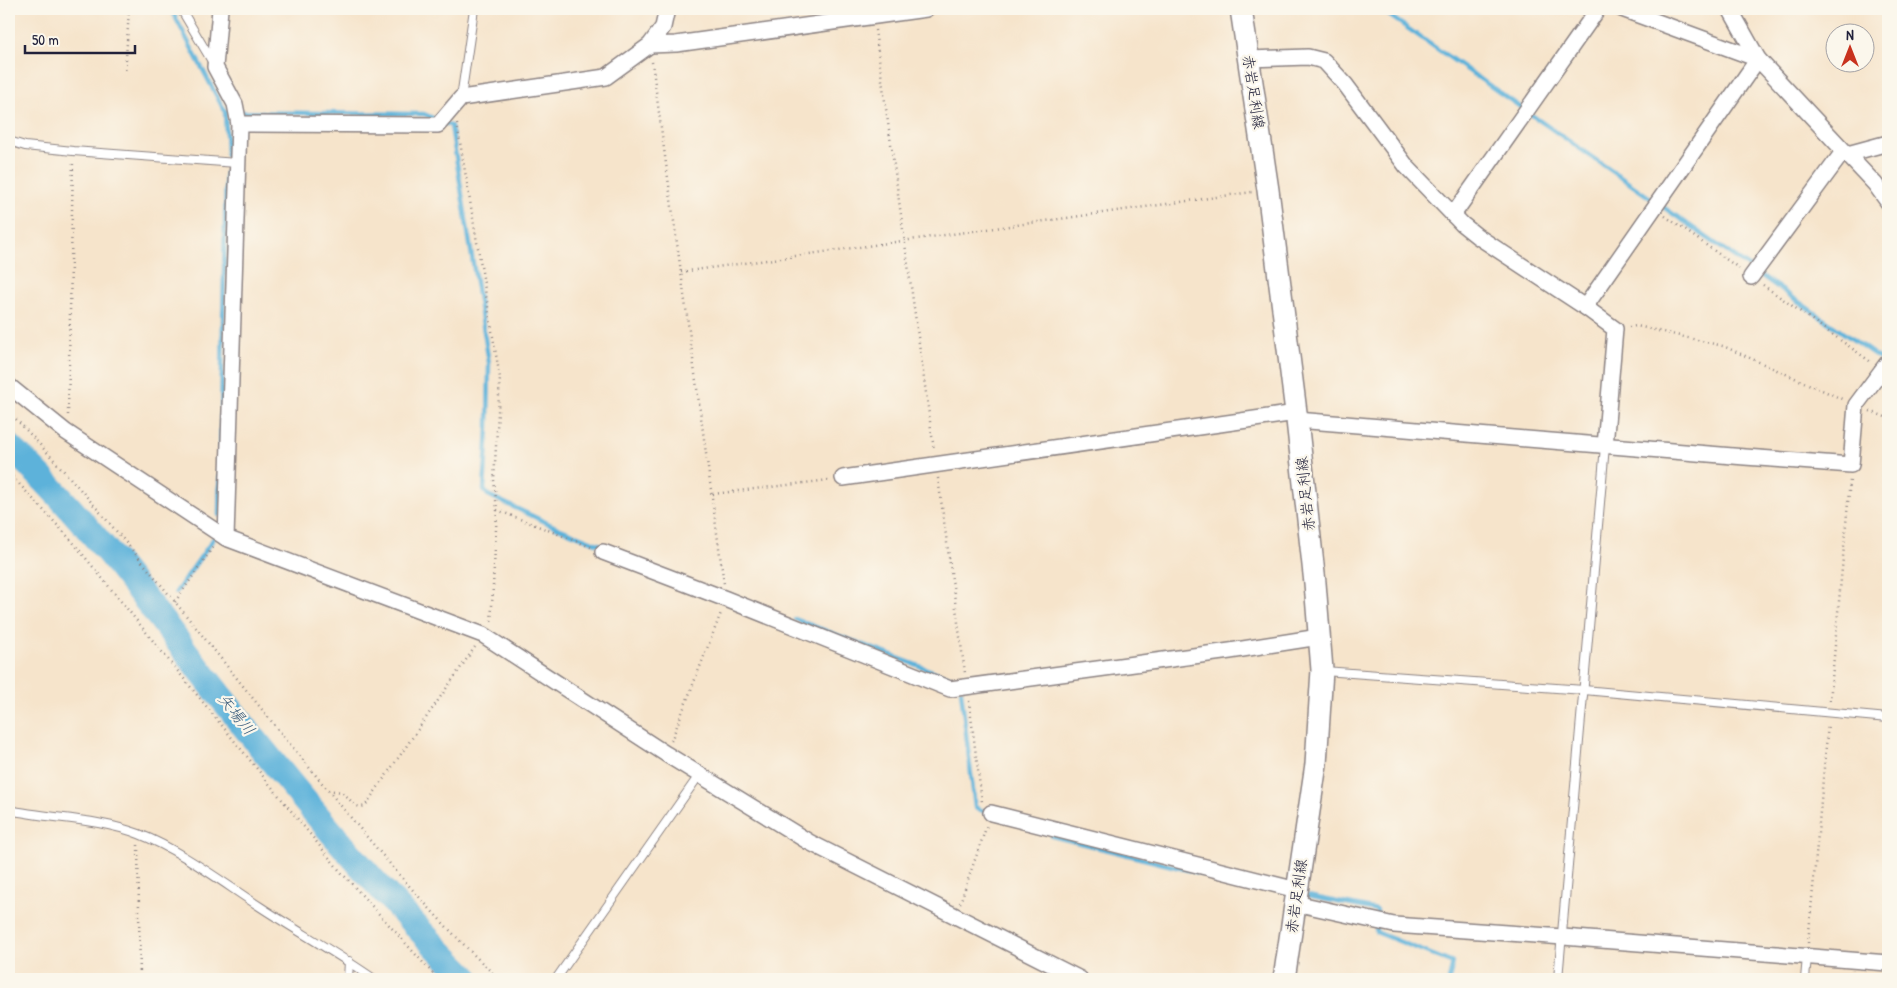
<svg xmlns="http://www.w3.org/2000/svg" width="1897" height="988" viewBox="0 0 1897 988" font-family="'Patrick Hand','Klee One',sans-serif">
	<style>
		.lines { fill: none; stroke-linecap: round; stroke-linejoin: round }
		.stream { stroke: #5db2da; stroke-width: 4.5 }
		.river { stroke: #5db2da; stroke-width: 26 }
		.service-casing { stroke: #8c8383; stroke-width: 10 }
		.minor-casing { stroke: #8c8383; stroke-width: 18 }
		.secondary-casing { stroke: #8c8383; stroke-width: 24 }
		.path { stroke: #8c8383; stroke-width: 2.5; stroke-dasharray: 1 4; stroke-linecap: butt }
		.service { stroke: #fff; stroke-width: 8 }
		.minor { stroke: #fff; stroke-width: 15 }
		.secondary { stroke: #fff; stroke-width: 21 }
		.labels { text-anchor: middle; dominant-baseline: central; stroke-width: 4.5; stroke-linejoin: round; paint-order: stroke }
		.street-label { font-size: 15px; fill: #22223b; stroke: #fbf7ec }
		.water-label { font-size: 16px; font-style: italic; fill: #3a5c7b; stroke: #fbf7ec }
	</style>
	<rect width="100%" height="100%" fill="#fbf7ec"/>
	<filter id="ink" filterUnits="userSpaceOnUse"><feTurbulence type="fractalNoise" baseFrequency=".02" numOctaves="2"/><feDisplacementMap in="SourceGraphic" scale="10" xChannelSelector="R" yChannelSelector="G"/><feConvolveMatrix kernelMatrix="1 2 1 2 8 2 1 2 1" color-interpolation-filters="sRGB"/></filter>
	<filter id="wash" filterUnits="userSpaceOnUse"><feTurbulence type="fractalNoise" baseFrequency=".0096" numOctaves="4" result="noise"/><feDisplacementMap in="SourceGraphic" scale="20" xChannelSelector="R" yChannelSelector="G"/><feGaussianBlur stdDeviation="1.12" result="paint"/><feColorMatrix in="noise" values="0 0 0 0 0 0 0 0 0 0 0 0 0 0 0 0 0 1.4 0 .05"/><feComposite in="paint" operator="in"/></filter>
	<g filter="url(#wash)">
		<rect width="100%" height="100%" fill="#f6e4cb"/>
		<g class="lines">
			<g class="stream">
				<polyline points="171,9 225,112 227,155"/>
				<polyline points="1380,9 1885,362"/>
				<polyline points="225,112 424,114 437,120"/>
				<polyline points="444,123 451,126 489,363 488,427 484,490 488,495 558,528 606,547"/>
				<polyline points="219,515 226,173"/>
				<polyline points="176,592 214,538"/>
				<polyline points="795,619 959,681 959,683"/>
				<polyline points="961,691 975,807 989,814"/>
				<polyline points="1052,836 1212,876"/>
				<polyline points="1303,895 1377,910 1376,932 1453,963 1449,979"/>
			</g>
			<path class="river" d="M9,446C93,523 158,618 228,706C303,801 381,894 468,979"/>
		</g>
	</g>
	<g filter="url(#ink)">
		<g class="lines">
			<defs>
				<g id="service">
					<polyline points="181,9 213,63"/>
					<polyline points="461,98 474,9"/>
					<polyline points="9,141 25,146 73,151 237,163"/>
					<polyline points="1324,671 1584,690 1888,718"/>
					<path d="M9,810C52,819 97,818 139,834C180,850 222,882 259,906C297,931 337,953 374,979"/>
					<polyline points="348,979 349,961"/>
					<polyline points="556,979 700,774"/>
					<polyline points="1558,979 1605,446"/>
					<polyline points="1805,979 1807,957"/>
				</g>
				<g id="minor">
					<polyline points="220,9 215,67 235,104 239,124 226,538"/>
					<polyline points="1730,9 1758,59 1875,184 1888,202"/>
					<polyline points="650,45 676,44 926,9"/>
					<polyline points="1248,59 1308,57 1324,61 1345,84 1407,167 1462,224 1477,236 1585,307 1615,329 1605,446"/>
					<polyline points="239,124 438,125 461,98 606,77 650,45 663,27 667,9"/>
					<polyline points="1453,215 1598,9"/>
					<polyline points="1751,277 1840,156 1888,143"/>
					<polyline points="1585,307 1758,59 1622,9"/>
					<polyline points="9,386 66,432 226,538 483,635 666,754 809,842 1080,979"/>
					<polyline points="1297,420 1745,457 1851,465 1856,405 1888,362"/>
					<polyline points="843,478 1296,413"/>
					<polyline points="603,552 726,599 950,689 1230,651 1319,637"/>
					<polyline points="991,813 1297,890"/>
					<polyline points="1295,903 1394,925 1563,937 1888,963"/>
				</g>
				<polyline id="secondary" points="1241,9 1268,190 1297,420 1315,583 1322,670 1316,764 1284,979"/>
			</defs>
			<use href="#service" class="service-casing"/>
			<use href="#minor" class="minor-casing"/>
			<use href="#secondary" class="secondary-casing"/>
			<g class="path">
				<polyline points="875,30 934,450"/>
				<polyline points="652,62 724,584"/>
				<polyline points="125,75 129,9"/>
				<polyline points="457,124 500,378 494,480 497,510 491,624"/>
				<polyline points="1665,216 1740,269"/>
				<polyline points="681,272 1252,192"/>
				<polyline points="1763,285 1871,362"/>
				<polyline points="1629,327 1637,326 1723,346 1842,399"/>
				<polyline points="1870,411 1888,418"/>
				<path d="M9,412C125,532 225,667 332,795C385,859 439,923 499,979"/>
				<polyline points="68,415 73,160"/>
				<polyline points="9,473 72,541 340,871 438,979"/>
				<polyline points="938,478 965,673"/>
				<polyline points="713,494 829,480"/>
				<polyline points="497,510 591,547"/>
				<polyline points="175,602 213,547"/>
				<polyline points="969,701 982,802"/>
				<polyline points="1830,701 1850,480"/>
				<polyline points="671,741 721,613"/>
				<path d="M328,790C332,791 337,791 341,792C350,796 353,810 365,806L475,647"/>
				<polyline points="138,845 140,979"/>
				<polyline points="960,903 987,825"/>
				<polyline points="1808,943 1828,724"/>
			</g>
			<use href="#service" class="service"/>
			<use href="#minor" class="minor"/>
			<use href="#secondary" class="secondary"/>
		</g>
	</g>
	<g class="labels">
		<g class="street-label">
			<text transform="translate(1254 92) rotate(81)">赤岩足利線</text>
			<text transform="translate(1305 494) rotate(-96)">赤岩足利線</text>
			<text transform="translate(1296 896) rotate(-82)">赤岩足利線</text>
		</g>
		<g class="water-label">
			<text transform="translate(237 714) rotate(51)">矢場川</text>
		</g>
	</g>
	<rect width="1897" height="988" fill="none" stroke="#fbf7ec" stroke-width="30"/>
	<g transform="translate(1850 48)"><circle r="24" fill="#fbf7ec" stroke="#a4a2a5"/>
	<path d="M0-4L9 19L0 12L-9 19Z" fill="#c8321e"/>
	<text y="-8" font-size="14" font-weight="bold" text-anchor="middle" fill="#22223b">N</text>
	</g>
	<path d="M25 45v8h110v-8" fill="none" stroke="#22223b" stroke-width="2.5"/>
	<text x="32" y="45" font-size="15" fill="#22223b" stroke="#fbf7ec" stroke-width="4" paint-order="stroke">50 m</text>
</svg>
